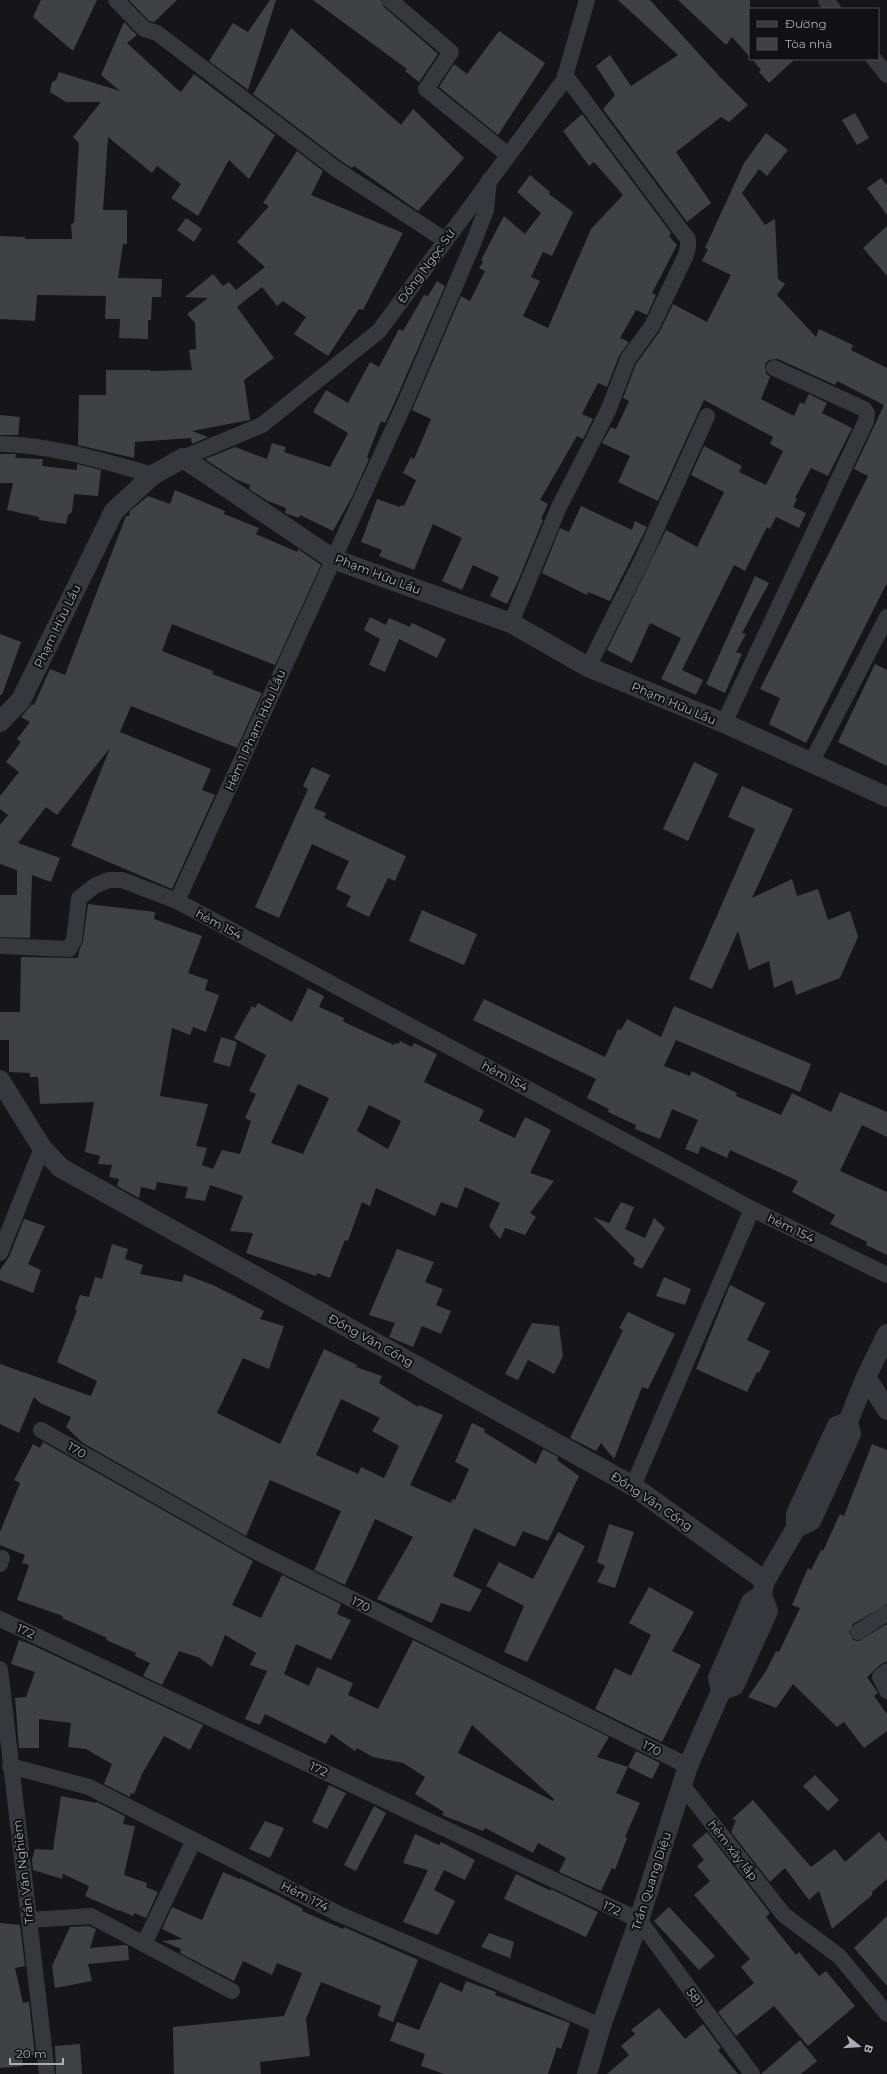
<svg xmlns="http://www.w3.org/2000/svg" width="887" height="2074" viewBox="0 0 887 2074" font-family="Montserrat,sans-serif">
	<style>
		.building { fill: #404145; fill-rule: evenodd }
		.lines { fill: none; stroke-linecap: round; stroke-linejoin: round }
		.minor { stroke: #37383d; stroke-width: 16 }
		.tertiary { stroke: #37383d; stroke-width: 20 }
		.labels { text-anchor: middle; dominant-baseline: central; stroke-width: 4; stroke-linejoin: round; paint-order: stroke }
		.street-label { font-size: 12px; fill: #a8adb8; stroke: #111113 }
	</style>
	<rect width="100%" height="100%" fill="#161618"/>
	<g class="building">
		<polygon points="41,0 97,0 73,51 33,17"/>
		<polygon points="129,0 177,0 154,22 149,21"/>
		<polygon points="270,0 276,0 248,90 209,61 233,23 248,32"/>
		<polygon points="313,0 381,0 384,7 438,54 419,82 405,71 407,69"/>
		<polygon points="618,0 650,0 720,77 748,105 729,122 721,117 676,152 711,203 687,222 603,109 615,95 596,66 610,55 631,86 678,55"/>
		<polygon points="678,0 750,0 750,57 732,37 726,45"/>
		<polygon points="124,22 137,35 127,43 178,90 181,92 194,74 275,135 249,179 229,160 198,216 171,198 181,184 157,166 152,173 108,137 103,210 127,210 127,244 123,244 118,278 162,279 161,297 152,297 151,320 148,320 148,339 119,338 120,319 105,319 106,296 37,295 35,321 0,319 0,236 25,237 25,239 72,239 71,224 74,223 79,143 73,137 101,102 66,102 50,92 52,82 56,80 59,72 120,91 101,75"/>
		<polygon points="291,28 401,125 413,109 464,158 418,211 354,166 352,168 341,161 253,94"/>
		<polygon points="499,31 545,63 498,135 439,87 454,64 467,74"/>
		<polygon points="752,59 795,59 769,83 759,72 761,70"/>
		<polygon points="855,113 869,138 857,145 842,120"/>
		<polygon points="582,114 671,233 669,236 677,245 652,293 656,295 647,315 636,310 620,338 629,342 619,356 607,387 598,383 582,414 593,419 583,439 577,436 540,500 548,504 541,519 543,520 518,581 507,604 490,596 499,577 473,565 462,590 442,581 462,538 433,524 414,570 379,556 382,550 361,542 377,499 400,507 401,505 404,506 416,480 403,473 411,457 414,459 431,419 412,410 461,296 470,301 485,271 479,268 483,262 481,260 504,216 525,234 541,213 517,192 530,175 550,192 549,194 573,212 552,256 543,252 531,277 540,281 523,316 548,328 591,229 623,195 594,162 589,166 563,131"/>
		<polygon points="766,133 788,150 767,176 759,169 742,193 765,225 775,219 778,279 785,284 777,295 816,337 819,329 853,345 851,350 887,368 887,583 806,743 769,724 780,698 760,689 868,476 854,469 884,405 837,381 835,385 778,359 769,360 765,364 766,373 770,377 761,399 794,416 800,402 804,404 809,394 827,403 822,413 852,428 828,476 811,468 795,498 797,499 793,507 806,513 799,528 776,517 770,529 767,527 745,571 734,565 682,670 703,680 696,695 661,679 681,638 650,623 632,663 607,650 666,530 697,547 724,492 691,475 704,446 742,466 739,472 766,485 783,451 770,444 773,437 704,400 658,501 618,482 630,456 602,443 611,427 616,429 629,401 623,398 636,364 660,331 673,304 707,322 731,275 702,261 708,249 705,248 744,163"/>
		<polygon points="297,151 323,171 311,195 403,233 363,310 359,309 328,356 294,334 306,317 283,301 277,306 262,287 237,307 274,358 244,380 250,420 192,431 208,437 192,444 191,438 135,442 134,458 78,445 79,395 106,395 106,370 151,370 150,371 192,370 189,350 196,349 195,323 187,314 208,298 185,297 213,274 223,286 229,282 236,290 265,267 237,242 269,206 263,203"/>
		<polygon points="881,178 887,185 887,215 867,188"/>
		<polygon points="186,218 202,229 194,242 177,230"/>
		<polygon points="887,226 887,276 863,248"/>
		<polygon points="437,281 445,286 396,399 385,423 381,421 367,457 369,459 352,497 333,531 300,515 299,518 285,513 286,508 268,501 249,489 250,485 235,479 205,459 235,447 267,459 272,443 286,447 284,452 330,467 348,433 313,412 326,390 348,403 370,362 379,367 399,329 403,331 424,295 428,296"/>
		<polygon points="0,415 20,417 18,435 0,435"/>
		<polygon points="0,454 16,454 15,458 43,459 42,466 77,470 77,464 101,470 98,496 74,494 72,512 68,515 66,524 39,520 39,517 7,510 13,483 0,483"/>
		<polygon points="175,490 225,511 224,514 259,528 256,534 297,552 298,549 321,565 275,665 172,624 162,651 213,671 212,674 262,693 237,748 131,706 120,732 211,769 202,790 215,795 172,889 71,846 110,748 57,815 46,807 18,843 60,858 51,882 32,875 30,938 0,937 0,895 17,895 17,870 0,864 0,825 8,815 0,809 0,796 19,772 6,762 21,742 17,739 30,722 21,717 32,704 34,705 50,669 65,675 126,516 129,516 130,511 148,496 170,504"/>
		<polygon points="581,506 632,530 635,521 647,527 610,601 588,592 587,595 542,573 560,528 569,532"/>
		<polygon points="755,576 769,583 742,633 746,634 736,652 742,654 725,693 706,684"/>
		<polygon points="370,617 386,625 389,618 410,627 412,623 446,639 437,658 399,639 385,672 369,665 380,639 364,630"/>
		<polygon points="0,634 21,642 2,695 0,695"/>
		<polygon points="875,664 887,670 887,766 838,742"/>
		<polygon points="694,762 718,774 688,841 663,829"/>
		<polygon points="312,767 330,775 314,808 326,813 324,818 406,856 395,881 388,878 369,917 346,906 351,896 336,889 349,861 312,844 279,918 255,907 308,789 303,786"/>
		<polygon points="742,786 793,809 752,898 792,879 797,896 818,889 828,920 850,911 858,937 840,978 796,995 792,980 774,988 769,961 749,970 738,931 712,989 689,979 755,829 728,817"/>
		<path d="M88,904L155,912L154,919L202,936L188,973L208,980L205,990L219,995L206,1032L193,1027L190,1035L172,1028L160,1096L208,1104L196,1146L207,1148L202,1165L213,1169L222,1150L240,1154L251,1121L245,1118L256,1094L249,1091L266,1055L234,1038L252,1006L255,1008L258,1003L292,1022L308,988L324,996L319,1007L344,1018L343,1021L346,1023L394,1045L395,1043L398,1044L400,1041L412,1047L414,1043L437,1054L424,1082L484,1110L479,1121L515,1138L525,1117L551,1130L530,1173L554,1181L530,1213L536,1217L525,1235L505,1228L500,1239L489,1226L500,1203L465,1187L457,1208L441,1202L435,1216L376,1188L370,1206L362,1202L348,1241L345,1240L330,1278L317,1273L316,1276L246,1253L253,1233L230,1231L243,1196L210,1185L205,1201L185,1198L188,1187L157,1182L155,1190L141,1187L139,1198L117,1186L119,1179L109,1177L112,1165L98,1164L100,1156L85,1152L94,1102L40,1104L38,1077H30V1073L9,1072V1040H0V1012H20L21,957L78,958L79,951L83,941ZM298,1084L329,1098L303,1154L271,1143ZM369,1105L401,1121L388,1149L357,1131Z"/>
		<polygon points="422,910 477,934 464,965 409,941"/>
		<polygon points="484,999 605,1057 618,1029 621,1030 627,1019 661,1037 674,1006 811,1064 800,1092 676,1040 664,1066 690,1076 692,1071 737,1093 736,1096 781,1115 792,1093 831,1112 840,1092 887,1112 887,1137 862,1125 840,1171 887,1192 887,1255 866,1245 867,1242 830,1224 835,1215 792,1192 798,1181 730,1150 727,1158 701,1146 698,1154 685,1149 698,1120 672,1109 660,1139 635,1129 636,1125 608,1112 609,1109 587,1098 596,1079 473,1020"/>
		<polygon points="221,1037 237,1042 230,1067 213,1062"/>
		<polygon points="621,1202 634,1207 625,1229 645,1238 654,1218 665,1228 642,1269 633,1264 635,1259 593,1217 609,1223"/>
		<polygon points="24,1219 45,1226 28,1264 41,1270 33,1293 0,1280 0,1270 9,1257"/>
		<path d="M112,1244L128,1249L125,1259L143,1265L140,1274L182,1282L184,1274L215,1286L264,1311L260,1319L284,1326L269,1369L243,1358L217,1413L280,1444L324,1349L357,1365L356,1367L382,1376L379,1383L418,1407L419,1405L443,1415L410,1485L451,1503L452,1499L455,1500L469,1469L455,1462L472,1423L485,1429L484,1432L536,1464L543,1449L558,1457L557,1460L579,1476L548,1541L523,1531L515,1547L474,1528L453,1576L482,1590L470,1612L441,1603L432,1623L377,1599L413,1537L375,1519L345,1585L314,1570L341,1511L270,1480L246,1536L83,1443L66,1427L71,1417L40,1403L34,1397L19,1433L0,1424V1364L91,1396L97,1381L57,1362L77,1310L75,1309L80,1295L89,1297L95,1277L102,1279ZM341,1399L380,1418L372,1431L399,1446L384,1478L361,1467L358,1474L316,1455Z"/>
		<polygon points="397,1249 434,1262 425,1282 443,1289 436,1305 451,1311 441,1334 422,1326 413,1347 389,1337 395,1323 369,1315"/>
		<polygon points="664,1277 691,1289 685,1305 656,1296"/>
		<polygon points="730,1285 765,1303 747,1340 770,1351 759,1373 757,1372 747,1392 696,1369"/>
		<polygon points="628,1312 675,1334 648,1389 642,1387 614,1459 601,1443 596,1451 570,1438 623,1330 619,1328"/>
		<polygon points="532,1323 559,1326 563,1356 554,1374 528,1360 518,1380 505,1374"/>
		<path d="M43,1442L253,1561L232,1605L261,1618L282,1575L341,1604L337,1614L351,1620L331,1660L296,1644L284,1674L309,1686L317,1667L353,1683L348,1695L378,1709L413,1640L609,1737L597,1757L628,1767L616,1793L640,1803L625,1837L627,1838L615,1870L612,1868L601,1891L559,1872L566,1858L538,1843L533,1853L485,1828L483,1831L442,1815L444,1812L415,1794L425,1777L403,1763L373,1757L357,1748L355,1751L331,1734L326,1744L265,1714L260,1725L245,1719L267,1671L250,1665L256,1653L225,1635L212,1667L200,1658L179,1651L162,1685L143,1676L150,1663L135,1656L136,1653L106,1640L107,1638L62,1618L63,1616L17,1600L29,1565L22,1563L25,1555L0,1545V1532L20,1483L14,1480L33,1444L40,1448ZM472,1725L554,1799L553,1801L458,1753Z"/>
		<polygon points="872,1444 887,1450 887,1604 853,1624 849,1632 853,1640 859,1641 887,1624 887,1661 881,1664 867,1677 878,1693 874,1696 887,1714 887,1731 864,1748 844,1722 837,1727 793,1684 776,1708 748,1697 766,1671 776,1651 779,1652 800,1608 792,1605 808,1568 811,1570 821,1550 823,1551 840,1514 844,1516"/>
		<polygon points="609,1524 634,1532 615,1588 597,1582 605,1566 597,1562"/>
		<polygon points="558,1532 585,1546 527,1662 504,1652 524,1606 486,1586 499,1562 533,1579"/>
		<polygon points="649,1587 694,1612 672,1651 701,1665 662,1742 595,1709 615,1668 631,1676 651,1635 629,1623"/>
		<polygon points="19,1640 30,1644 203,1725 190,1750 164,1736 142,1774 134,1794 131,1793 130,1797 104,1784 112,1764 86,1749 68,1747 71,1723 39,1719 39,1748 19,1748 15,1698 26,1697 35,1672 11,1664"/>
		<polygon points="636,1751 660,1763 652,1779 628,1767"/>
		<polygon points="815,1775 839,1800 828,1811 803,1786"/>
		<polygon points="329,1785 346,1793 327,1829 312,1822"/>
		<polygon points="61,1796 96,1803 97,1802 125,1816 123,1824 135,1826 124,1875 147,1883 146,1887 158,1892 146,1918 134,1913 133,1916 119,1910 119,1911 85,1896 89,1886 63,1874 62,1879 33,1870 32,1859 35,1849 53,1850"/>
		<polygon points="753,1800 811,1867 835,1849 845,1862 879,1832 887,1842 887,1879 872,1892 872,1895 832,1929 819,1891 809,1900 785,1868 770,1882 731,1832 736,1820 732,1819"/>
		<polygon points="374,1806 386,1813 356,1871 344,1865"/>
		<polygon points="265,1821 284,1828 270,1858 249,1849"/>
		<polygon points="707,1832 770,1913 766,1917 796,1955 799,1952 819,1976 826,1971 855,2006 808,2046 774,2006 736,2036 718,2012 754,1983 741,1967 750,1959 694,1895 710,1881 697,1866 704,1860 692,1845"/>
		<polygon points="415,1834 439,1845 441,1842 475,1860 465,1880 444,1870 434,1890 455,1901 438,1935 403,1922 428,1870 403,1863"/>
		<polygon points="223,1872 239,1879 240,1878 277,1895 303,1909 302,1911 343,1929 344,1927 418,1960 393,2022 378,2016 381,2006 321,1982 306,2019 310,2056 260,2062 261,2074 174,2074 173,2027 284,2016 302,1973 277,1963 272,1975 243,1961 234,1981 180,1953 181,1949 162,1941 183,1939 162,1929 172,1907 202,1920"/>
		<polygon points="516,1874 551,1891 551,1889 598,1912 586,1937 504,1899"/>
		<polygon points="669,1907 715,1956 699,1970 654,1921"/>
		<polygon points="887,1916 887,1986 854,1948"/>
		<polygon points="0,1923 20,1925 25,1966 15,1968 23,2003 29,2002 35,2055 22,2056 23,2066 0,2068"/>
		<polygon points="89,1926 96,1929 90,1948 125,1945 128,1946 129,1960 88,1964 92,1981 55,1988 52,1966 70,1927"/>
		<polygon points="489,1933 514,1942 510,1958 481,1947"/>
		<polygon points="466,1981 496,1992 495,1995 570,2023 561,2049 557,2047 548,2074 444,2074 421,2066 425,2054 390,2041 397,2022 419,2030 440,1982 462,1992"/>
		<polygon points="659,2008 685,2039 703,2024 721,2048 718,2050 738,2074 607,2074 629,2055 621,2046 635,2034 631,2030"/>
		<polygon points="800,2040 817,2061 801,2074 761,2074"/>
		<polygon points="80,2044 82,2074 56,2074 55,2046"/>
	</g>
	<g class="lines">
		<g class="minor">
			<polyline points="116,0 144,29 157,33 336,169 445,240"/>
			<polyline points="390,0 451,52 426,89 508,155"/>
			<polyline points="826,0 833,9"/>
			<polyline points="874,59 887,75"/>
			<path d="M0,444C52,445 103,461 153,475"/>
			<polyline points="183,458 262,425 379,331 564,80 587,0"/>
			<polyline points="511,623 558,509 608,411 628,359 652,326 686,255 688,247 688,239 680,229 565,75"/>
			<polyline points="588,667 643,558 707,416"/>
			<polyline points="724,723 866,421 867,413 864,409 774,368"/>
			<polyline points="811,763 887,617"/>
			<polyline points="177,901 405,403 473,244 486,210 489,180"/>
			<polyline points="0,946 69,949 74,940 79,898 96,885 109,880 122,880 177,901 752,1209 887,1275"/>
			<polyline points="0,1253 42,1148"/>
			<polyline points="41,1430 247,1547 688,1766"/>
			<polyline points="633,1486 752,1209"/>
			<polyline points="0,1564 2,1558"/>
			<polyline points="0,1619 639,1920 752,2074"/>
			<polyline points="858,1632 887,1613"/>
			<polyline points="0,1669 47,2074"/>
			<polyline points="887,1671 880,1677 887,1691"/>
			<polyline points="10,1766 89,1787 341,1915 601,2026"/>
			<polyline points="682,1785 784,1915 839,1956 887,2014"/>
			<polyline points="29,1920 91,1916 232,1991"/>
			<polyline points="144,1944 194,1840"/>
		</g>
		<g class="tertiary">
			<polyline points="0,722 21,700 114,511 153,475 183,458 333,559 511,623 588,667 724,723 887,797"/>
			<polyline points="0,1080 42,1148 61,1168 633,1486 765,1581"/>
			<polyline points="866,1377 887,1410"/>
			<polyline points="848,1422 837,1426 796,1514 796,1528 811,1521 851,1434 848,1422 866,1377 887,1334"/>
			<polyline points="762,1595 751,1602 718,1678 721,1691 734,1686 768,1611 762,1595 765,1581 796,1528"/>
			<polyline points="587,2074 601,2026 639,1920 688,1766 721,1691"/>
		</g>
	</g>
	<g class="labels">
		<g class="street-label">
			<text transform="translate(426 266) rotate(-54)">Đồng Ngọc Sứ</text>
			<text transform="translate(378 574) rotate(21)">Phạm Hữu Lầu</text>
			<text transform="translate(57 626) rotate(-64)">Phạm Hữu Lầu</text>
			<text transform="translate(674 703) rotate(23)">Phạm Hữu Lầu</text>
			<text transform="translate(255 730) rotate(-66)">Hẻm 1 Phạm Hữu Lầu</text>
			<text transform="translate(219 924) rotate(28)">hẻm 154</text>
			<text transform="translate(505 1076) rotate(28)">hẻm 154</text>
			<text transform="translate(791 1228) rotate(26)">hẻm 154</text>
			<text transform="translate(371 1340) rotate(29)">Đồng Văn Cống</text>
			<text transform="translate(77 1450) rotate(30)">170</text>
			<text transform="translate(652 1501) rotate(34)">Đồng Văn Cống</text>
			<text transform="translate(361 1604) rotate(26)">170</text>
			<text transform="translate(26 1631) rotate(25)">172</text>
			<text transform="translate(652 1748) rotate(26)">170</text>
			<text transform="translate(319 1769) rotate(25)">172</text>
			<text transform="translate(733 1850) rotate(52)">hẻm xây lắp</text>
			<text transform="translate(23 1872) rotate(-97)">Trần Văn Nghiêm</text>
			<text transform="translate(651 1881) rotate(-72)">Trần Quang Diệu</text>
			<text transform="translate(305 1896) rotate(27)">Hẻm 174</text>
			<text transform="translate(612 1908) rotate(25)">172</text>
			<text transform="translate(695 1997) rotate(54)">581</text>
		</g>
	</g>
	<rect x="749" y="8" width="130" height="52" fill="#111113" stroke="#4d4f55"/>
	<rect x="757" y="21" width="20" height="6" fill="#37383d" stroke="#4d4f55"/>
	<text x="785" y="28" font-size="12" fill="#a8adb8">Đường</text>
	<rect x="757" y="38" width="20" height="12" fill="#404145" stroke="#4d4f55"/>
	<text x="785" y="48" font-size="12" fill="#a8adb8">Tòa nhà</text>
	<g transform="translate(859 2046) rotate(107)" stroke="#111113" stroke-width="3" paint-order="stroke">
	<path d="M0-3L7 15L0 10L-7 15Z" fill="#a8adb8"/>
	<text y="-6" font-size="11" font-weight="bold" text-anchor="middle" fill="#a8adb8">B</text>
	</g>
	<path d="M10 2058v6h53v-6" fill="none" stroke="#a8adb8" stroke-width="2"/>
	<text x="16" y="2058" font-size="12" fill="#a8adb8" stroke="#111113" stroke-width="3" paint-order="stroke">20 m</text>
</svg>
